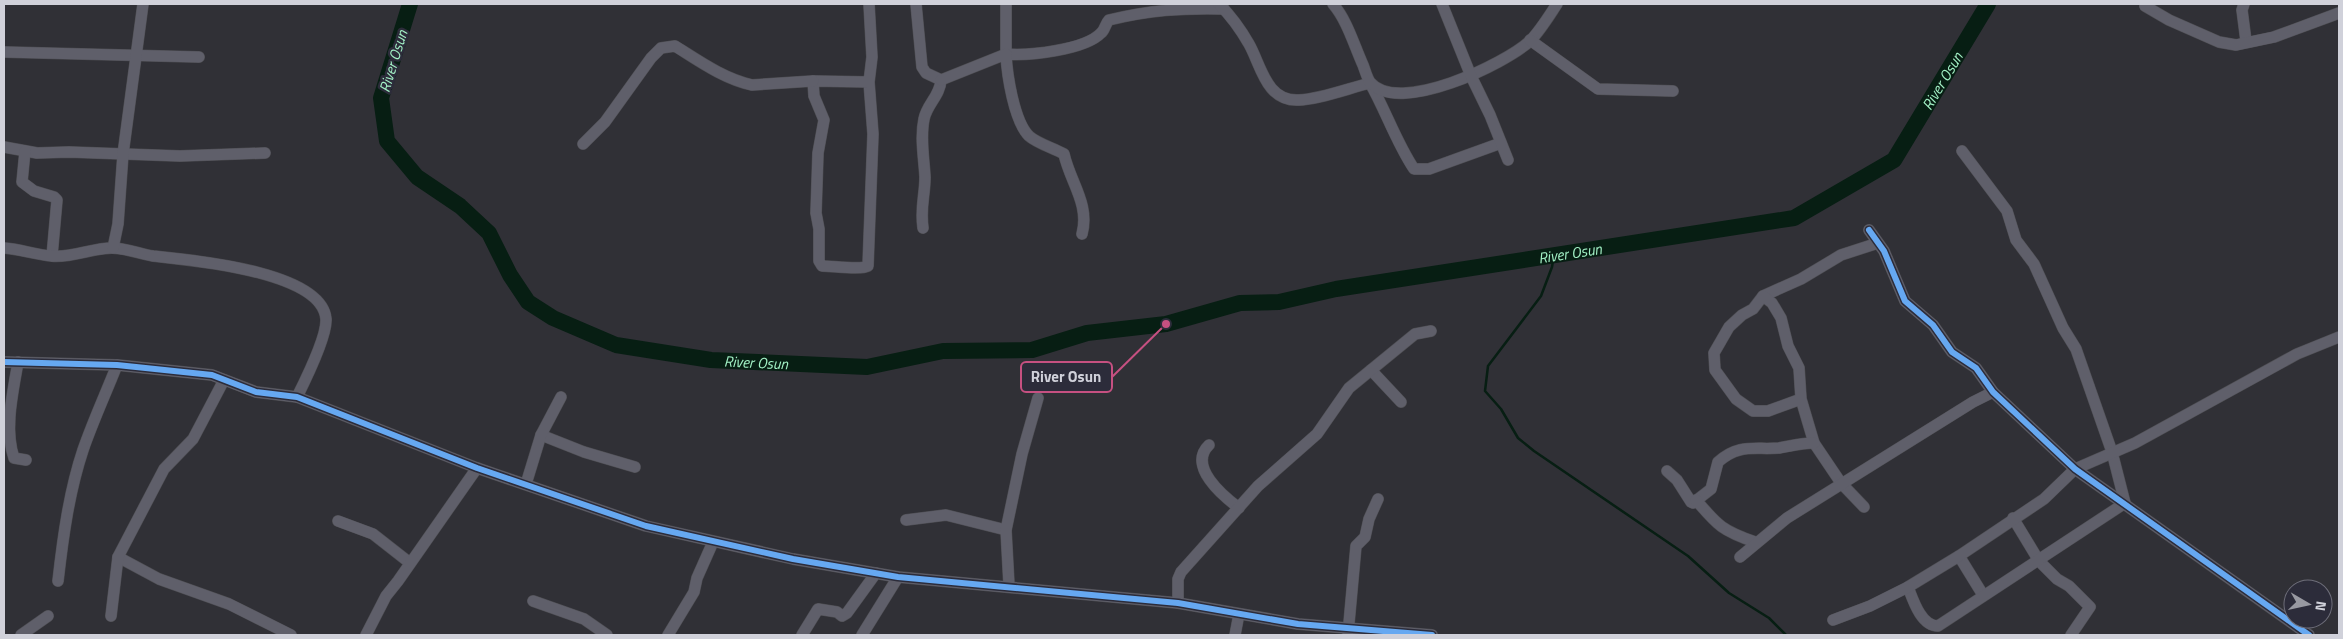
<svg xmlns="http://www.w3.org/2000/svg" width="2343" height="639" viewBox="0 0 2343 639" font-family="'Titillium Web',sans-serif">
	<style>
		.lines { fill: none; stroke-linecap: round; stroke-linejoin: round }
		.stream { stroke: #071e13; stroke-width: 2.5 }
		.river { stroke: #071e13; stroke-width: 16 }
		.minor-casing { stroke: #4e4e53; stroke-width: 12 }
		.minor { stroke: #5f5f6a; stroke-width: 11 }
		.cycleway-casing { stroke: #2c2c3a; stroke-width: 9 }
		.cycleway { stroke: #66a8f1; stroke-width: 6 }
		.labels { text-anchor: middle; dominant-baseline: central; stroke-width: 5; stroke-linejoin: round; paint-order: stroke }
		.water-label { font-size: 15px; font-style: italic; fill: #a4f3c7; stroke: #2c2c3a }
		.leader { fill: none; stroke: #c65081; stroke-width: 2 }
		.callout-dot { fill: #c65081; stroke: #2c2c3a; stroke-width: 2 }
		.callout { fill: #2c2c3a; stroke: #c65081; stroke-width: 2 }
		.callout-label { font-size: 15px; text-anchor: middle; font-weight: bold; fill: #d0d1da }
	</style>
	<rect width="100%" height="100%" fill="#303036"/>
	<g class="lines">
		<polyline class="stream" points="1554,255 1552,267 1541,296 1488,366 1485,391 1501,409 1518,438 1534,451 1688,556 1729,593 1769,618 1786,635"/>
		<path class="river" id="s1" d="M410,4L381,98L387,141L417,177L460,206L489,233L510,275L528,302L553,318L616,345L711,360L867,367L943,351L1032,350L1087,333L1166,324L1240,303L1279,302L1336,289L1794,218L1894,160L1988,4"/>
		<defs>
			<g id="minor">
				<path d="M916,4L922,67L926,73L941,80C940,96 927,104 924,119C920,138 924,158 925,177C925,196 920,207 923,228"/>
				<path d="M1006,4V54C1028,56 1085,50 1101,33C1105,30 1105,24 1109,20C1150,10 1182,8 1224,9"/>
				<path d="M1219,4C1230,15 1241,30 1249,44C1261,65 1266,102 1299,100C1321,99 1349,88 1370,83C1386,111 1396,142 1414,169H1429L1501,143"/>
				<path d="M1333,4C1347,20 1354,45 1363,65C1365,70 1367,78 1370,82C1398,116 1505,64 1530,41C1540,31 1549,16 1557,4"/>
				<polyline points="1442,4 1471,76 1490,115 1508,160"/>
				<polyline points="2244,4 2242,10 2246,41"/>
				<polyline points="2145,6 2169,20 2219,42 2236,45 2274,37 2339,13"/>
				<polyline points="1530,40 1598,89 1673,91"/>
				<polyline points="4,52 199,57"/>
				<path d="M941,80L1006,54C1007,75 1014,121 1029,136C1038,144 1054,148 1064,154C1070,182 1090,204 1082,234"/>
				<path d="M869,82L873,134L868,266C861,270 833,266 822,266L819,261V229L816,213L818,153L824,120L814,96L813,81L869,82L872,57L869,4"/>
				<path d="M583,144L605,122L651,58L661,48L675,46C699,61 724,79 752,85L813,81"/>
				<polyline points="4,147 37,153 69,152 180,156 265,153"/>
				<polyline points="25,151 22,182 34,191 54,197 57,200 52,256"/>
				<polyline points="1962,151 2007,211 2016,240 2034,264 2063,328 2076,349 2112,452 2125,503"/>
				<polyline points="1869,230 1884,251 1905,301 1933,325 1952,352 1976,368 1993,392 2075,469 2309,635"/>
				<path d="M4,248C20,249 36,255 52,256C72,258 92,248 112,248C126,248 140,254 153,256C190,260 322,271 326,319C327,336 305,381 297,397"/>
				<polyline points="113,248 118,224 123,154 143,4"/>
				<polyline points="1763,296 1801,279 1841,255 1878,243"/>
				<polyline points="4,362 117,365 212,375 256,392 297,397 477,468 646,526 793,559 898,577 1178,603 1298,624 1432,635"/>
				<path d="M18,362C13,392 4,429 14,458L26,460"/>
				<polyline points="1371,370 1401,402"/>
				<polyline points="1801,399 1768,411 1753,411 1736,399 1715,370 1714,353 1729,327 1742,315 1753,309 1763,296 1772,303 1781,318 1788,346 1799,368 1801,399 1814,443 1841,483 1864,507"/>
				<polyline points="541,435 584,452 635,467"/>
				<path d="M1209,445C1187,466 1223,496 1239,508"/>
				<path d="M1667,471L1677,480L1691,502L1693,503L1711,489L1718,462C1739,443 1755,450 1779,448C1791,446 1802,443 1814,443"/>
				<polyline points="526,484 541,435 561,397"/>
				<path d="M1696,500C1718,526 1723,531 1755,542"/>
				<polyline points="2013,518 2039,561 2057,579 2069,586 2090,607 2071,635"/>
				<polyline points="906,520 946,515 1006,530"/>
				<polyline points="338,521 373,534 410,563"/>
				<polyline points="1959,556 1983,595"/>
				<polyline points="118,557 159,579 229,604 291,635"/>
				<polyline points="1740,557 1787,518 1973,402 1993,392"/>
				<path d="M58,581C63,537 69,492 83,450C93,421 106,393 117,365"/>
				<polyline points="1009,585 1006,530 1022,454 1038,398"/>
				<path d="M1908,587C1913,600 1921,626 1938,626L2125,503"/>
				<polyline points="533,601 584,619 607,635"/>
				<polyline points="1178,603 1178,579 1181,572 1258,486 1317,434 1349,388 1415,334 1431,331"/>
				<polyline points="111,616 118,557 164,469 193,439 224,380"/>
				<polyline points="1833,620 1870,606 1908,587 1959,556 2044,499 2075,469 2135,443 2297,354 2339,337"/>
				<polyline points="1348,634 1356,546 1365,537 1369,519 1378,499"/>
				<polyline points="21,635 48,616"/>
				<polyline points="366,635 386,596 398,581 477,468"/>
				<polyline points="668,635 694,592 697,578 713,542"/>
				<polyline points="802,635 818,609 837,612 842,616 847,613 876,573"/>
				<polyline points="862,635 898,577"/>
				<polyline points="1235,635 1239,614"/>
			</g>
		</defs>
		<use href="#minor" class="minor-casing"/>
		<use href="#minor" class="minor"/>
		<defs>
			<g id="cycleway">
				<polyline points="1869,230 1884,251 1905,301 1933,325 1952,352 1976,368 1993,392 2075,469 2309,635"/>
				<polyline points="4,362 117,365 212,375 256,392 297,397 477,468 646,526 793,559 898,577 1178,603 1298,624 1432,635"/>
			</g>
		</defs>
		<use href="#cycleway" class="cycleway-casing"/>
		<use href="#cycleway" class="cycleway"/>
	</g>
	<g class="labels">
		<g class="water-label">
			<text transform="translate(393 61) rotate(-73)">River Osun</text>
			<text stroke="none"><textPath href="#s1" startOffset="1860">River Osun</textPath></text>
			<text stroke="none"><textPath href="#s1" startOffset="1425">River Osun</textPath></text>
			<text stroke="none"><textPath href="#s1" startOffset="599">River Osun</textPath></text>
		</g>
	</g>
	<path class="leader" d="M1166 324L1112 377"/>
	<circle class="callout-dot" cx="1166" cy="324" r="5"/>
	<rect class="callout" x="1021" y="362" width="91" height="30" rx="5"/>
	<g class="callout-label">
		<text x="1066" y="382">River Osun</text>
	</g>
	<rect width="2343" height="639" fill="none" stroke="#d0d1da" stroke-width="10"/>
	<g transform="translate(2308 604) rotate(99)"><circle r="24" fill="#2c2c3a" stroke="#6e6e7a"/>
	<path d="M0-4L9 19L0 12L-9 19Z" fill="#9899a1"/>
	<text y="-8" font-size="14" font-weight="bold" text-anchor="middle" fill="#d0d1da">N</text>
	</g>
</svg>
